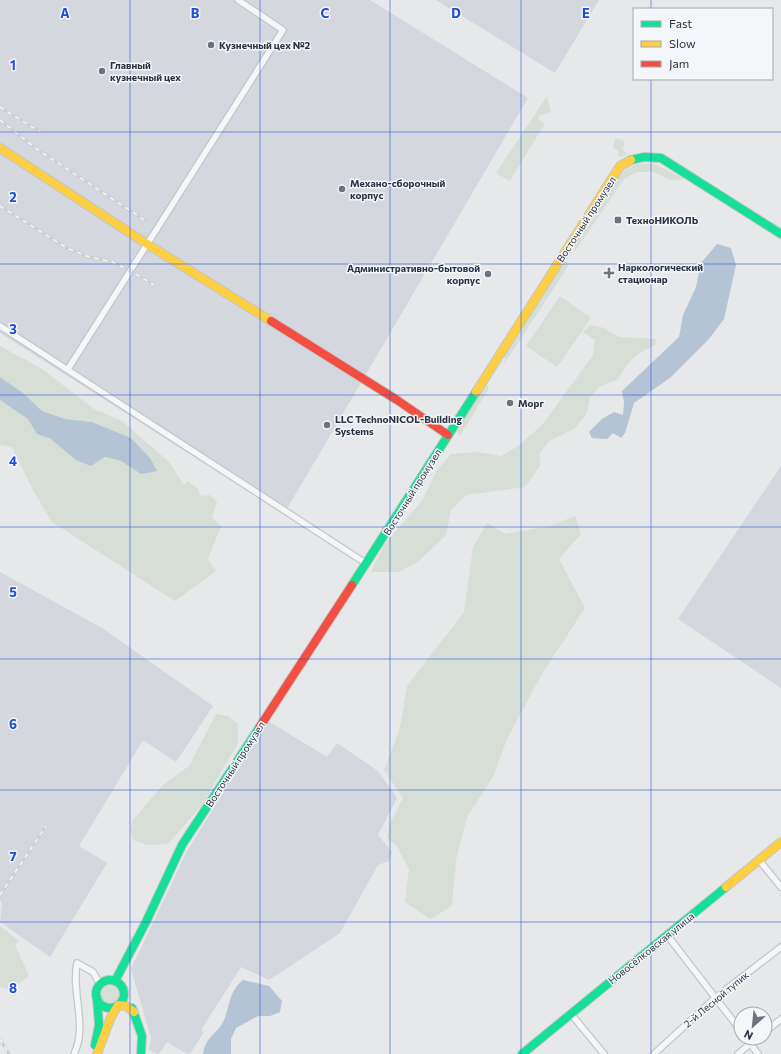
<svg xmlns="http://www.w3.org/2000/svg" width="781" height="1054" viewBox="0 0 781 1054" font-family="Commissioner,sans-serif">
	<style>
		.built { fill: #d4d7dd }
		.green { fill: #d6ded6 }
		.water { fill: #b4c4d5 }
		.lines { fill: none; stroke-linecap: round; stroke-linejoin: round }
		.street-casing { stroke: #c4c6c8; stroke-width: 8 }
		.fast-casing { stroke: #c4c6c8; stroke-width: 10 }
		.slow-casing { stroke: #c4c6c8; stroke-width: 10 }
		.jam-casing { stroke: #c4c6c8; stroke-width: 10 }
		.street { stroke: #f5f6f7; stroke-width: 5.5 }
		.fast { stroke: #16e098; stroke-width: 8 }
		.slow { stroke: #ffcf43; stroke-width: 8 }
		.jam { stroke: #f24e42; stroke-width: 8 }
		.rail-casing { stroke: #cecfd2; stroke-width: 3 }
		.rail { stroke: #f4f6f9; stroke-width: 1.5; stroke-dasharray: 4.5; stroke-linecap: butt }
		.grid { fill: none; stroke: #1d4ed8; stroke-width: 1; stroke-opacity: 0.55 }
		.poi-dot { fill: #6c737f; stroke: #f4f6f9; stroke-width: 1.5 }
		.labels { text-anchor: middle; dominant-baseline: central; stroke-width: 3; stroke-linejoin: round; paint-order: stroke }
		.poi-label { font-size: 10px; font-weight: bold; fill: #2b3445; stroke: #f4f6f9; text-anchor: start }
		.street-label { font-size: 10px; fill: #2b3445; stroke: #f4f6f9 }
		.grid-label { font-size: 13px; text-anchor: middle; font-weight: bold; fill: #1d4ed8; stroke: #f4f6f9; stroke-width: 3; stroke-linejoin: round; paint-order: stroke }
	</style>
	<rect width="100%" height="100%" fill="#e6e8ea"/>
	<g class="built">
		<polygon points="0,0 370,0 528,98 284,514 0,333"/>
		<polygon points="436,0 599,0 555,73"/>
		<polygon points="781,466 781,688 678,619"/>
		<polygon points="0,572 102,628 213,706 176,762 143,740 79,846 107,863 50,957 0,922 2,903 0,900"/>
		<polygon points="268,721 327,757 337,743 378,771 397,798 378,835 392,852 389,861 378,865 340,933 269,980 241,967 201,1030 204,1032 190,1054 187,1054 167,1042 159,1054 157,1054 149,1050 151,1038 131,969 187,851"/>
	</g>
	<g class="green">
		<polygon points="547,96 551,112 539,116 539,120 545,123 510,181 496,173"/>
		<polygon points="615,138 622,140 625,144 622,149 626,153 625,156 619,157 618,150 613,148"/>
		<polygon points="636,164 654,164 685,179 671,180 653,172 637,172 624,179 575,251 574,244 620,173"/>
		<polygon points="565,261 569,265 504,364 505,353"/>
		<polygon points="560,296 591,318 557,367 526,346"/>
		<path d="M591,325L604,328L619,337L657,339L655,345C636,354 628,359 619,379L599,387L590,398L587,413L574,429L549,441L540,453V466L525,487L466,495L451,510L446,535L419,561L399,572H371L384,545L422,501L437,470L451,454L476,452L501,456L518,446L543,424L593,355L595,340L583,332Z"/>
		<polygon points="0,346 42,369 94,409 122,421 169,462 184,485 188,481 198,489 200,496 210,495 217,502 212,518 221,526 208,559 216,571 175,601 52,522 34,492 12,447 0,445 0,400 28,419 37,434 51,439 91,466 105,457 121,461 141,474 150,458 131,438 92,422 65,419 42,411 23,393 0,377"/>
		<polygon points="486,383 489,388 460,436 457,431"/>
		<polygon points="575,516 581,534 559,559 585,608 543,672 507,739 493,777 467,817 456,860 452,906 430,919 405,902 409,869 396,845 387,838 390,823 403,798 384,770 400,728 407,686 464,612 473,547 487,523 505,534 551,526"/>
		<polygon points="216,714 228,716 238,724 238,743 201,806 168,844 147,845 133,840 130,830 133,820 162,786 189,766"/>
		<polygon points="0,926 19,941 15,945 29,976 11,989 0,987"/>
		<circle cx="110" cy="994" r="12"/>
	</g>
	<g class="water">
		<polygon points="717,244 731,248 736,265 724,319 709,339 670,378 634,403 625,433 621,438 613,433 607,439 592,438 589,432 602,419 614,412 623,415 624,402 622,391 679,337 683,315 696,287 701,263"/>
		<polygon points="0,377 23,393 42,411 65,419 92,422 131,438 150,458 157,471 141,474 121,461 105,457 91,466 76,460 51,439 37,434 28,419 0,400"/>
		<path d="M243,980L269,986L282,1001L280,1012L270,1016H258L236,1028L231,1039V1054H203C204,1042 212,1036 219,1028C231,1014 226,993 243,980Z"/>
	</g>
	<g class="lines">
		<defs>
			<g id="street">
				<polyline points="0,326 367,564"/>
				<polyline points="68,369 283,30 238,0"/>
				<polyline points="759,860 781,887"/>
				<polyline points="667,935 741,1031"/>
				<polyline points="571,1014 604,1054"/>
				<polyline points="765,1032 781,1019"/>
				<polyline points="746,1038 758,1054"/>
				<path d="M74,1054C88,1026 71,993 77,963L93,972L100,984"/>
				<polyline points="654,1054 715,998 781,947"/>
				<polyline points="738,1054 757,1038"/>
			</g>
			<g id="fast">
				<polyline points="631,160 644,157 661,158 781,234"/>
				<polyline points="352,585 476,392"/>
				<circle cx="110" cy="994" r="14"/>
				<polyline points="115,981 146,922 182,845 259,728"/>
				<polyline points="132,1008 142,1036 141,1054"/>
				<polyline points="95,1045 99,1025 97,998"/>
				<polyline points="522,1054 726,887"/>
			</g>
			<g id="slow">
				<polyline points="0,148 147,244 271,321"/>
				<polyline points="476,392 620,166 631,160"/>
				<polyline points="726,887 781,842"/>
				<polyline points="97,1054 111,1017 118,1005 126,1006 134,1012"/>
			</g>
			<g id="jam">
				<polyline points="271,321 397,400 448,435"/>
				<polyline points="259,728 352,585"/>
			</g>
		</defs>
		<use href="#street" class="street-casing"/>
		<use href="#fast" class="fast-casing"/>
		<use href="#slow" class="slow-casing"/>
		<use href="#jam" class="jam-casing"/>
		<use href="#street" class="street"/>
		<use href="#fast" class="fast"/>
		<use href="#slow" class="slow"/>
		<use href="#jam" class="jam"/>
		<defs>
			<g id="rail">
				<polyline points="0,107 40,132"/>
				<polyline points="0,120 38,150 146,221"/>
				<polyline points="0,206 67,248 89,257 112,262 129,270 154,285"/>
				<polyline points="0,895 46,826"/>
				<polyline points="0,1039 9,1054"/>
			</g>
		</defs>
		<use href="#rail" class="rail-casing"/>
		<use href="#rail" class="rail"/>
	</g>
	<path class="grid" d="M130,0V1054M260,0V1054M390,0V1054M521,0V1054M651,0V9M651,79V1054M0,132H781M0,264H781M0,395H781M0,527H781M0,659H781M0,790H781M0,922H781"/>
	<g class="poi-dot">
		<circle cx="211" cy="45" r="4"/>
		<circle cx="102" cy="71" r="4"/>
		<circle cx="342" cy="189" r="4"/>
		<rect x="614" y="216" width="8" height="8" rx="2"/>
		<path d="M607 267h4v4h4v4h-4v4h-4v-4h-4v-4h4z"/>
		<circle cx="488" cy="274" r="4"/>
		<circle cx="510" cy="403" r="4"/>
		<circle cx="327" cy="425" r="4"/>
	</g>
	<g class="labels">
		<g class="poi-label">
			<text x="219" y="45">Кузнечный цех №2</text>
			<text x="110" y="65">Главный<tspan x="110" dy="12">кузнечный цех</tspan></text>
			<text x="350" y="183">Механо-сборочный<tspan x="350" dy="12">корпус</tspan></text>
			<text x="626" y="220">ТехноНИКОЛЬ</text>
			<text x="618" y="267">Наркологический<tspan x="618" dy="12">стационар</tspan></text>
			<text x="480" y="268" text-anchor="end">Административно-бытовой<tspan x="480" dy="12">корпус</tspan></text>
			<text x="518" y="403">Морг</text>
			<text x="335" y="419">LLC TechnoNICOL-Building<tspan x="335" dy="12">Systems</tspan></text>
		</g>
		<g class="street-label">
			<text transform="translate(586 219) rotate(-57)">Восточный промузел</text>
			<text transform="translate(412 492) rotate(-58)">Восточный промузел</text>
			<text transform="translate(235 764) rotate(-57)">Восточный промузел</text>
			<text transform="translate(651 948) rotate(-39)">Новосёлковская улица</text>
			<text transform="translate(716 999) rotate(-40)">2-й Лесной тупик</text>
		</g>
	</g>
	<g class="grid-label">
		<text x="65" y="18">A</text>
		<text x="195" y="18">B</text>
		<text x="325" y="18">C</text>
		<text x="456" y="18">D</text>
		<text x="586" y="18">E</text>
		<text x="13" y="70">1</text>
		<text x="13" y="202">2</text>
		<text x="13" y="334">3</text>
		<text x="13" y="466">4</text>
		<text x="13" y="597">5</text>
		<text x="13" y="729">6</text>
		<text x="13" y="861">7</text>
		<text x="13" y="993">8</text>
	</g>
	<rect x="633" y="8" width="140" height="72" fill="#f4f6f9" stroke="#a4a8b1"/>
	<rect x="641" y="21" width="20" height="6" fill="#16e098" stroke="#a4a8b1"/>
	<text x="669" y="28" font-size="12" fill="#2b3445">Fast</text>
	<rect x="641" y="41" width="20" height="6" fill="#ffcf43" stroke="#a4a8b1"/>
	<text x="669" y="48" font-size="12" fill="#2b3445">Slow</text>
	<rect x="641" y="61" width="20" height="6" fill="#f24e42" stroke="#a4a8b1"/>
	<text x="669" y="68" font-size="12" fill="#2b3445">Jam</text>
	<g transform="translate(753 1026) rotate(207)"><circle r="19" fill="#f4f6f9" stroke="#a4a8b1"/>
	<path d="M0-3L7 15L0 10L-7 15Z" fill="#6c737f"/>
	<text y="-6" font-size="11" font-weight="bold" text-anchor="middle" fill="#2b3445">N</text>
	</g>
</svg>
